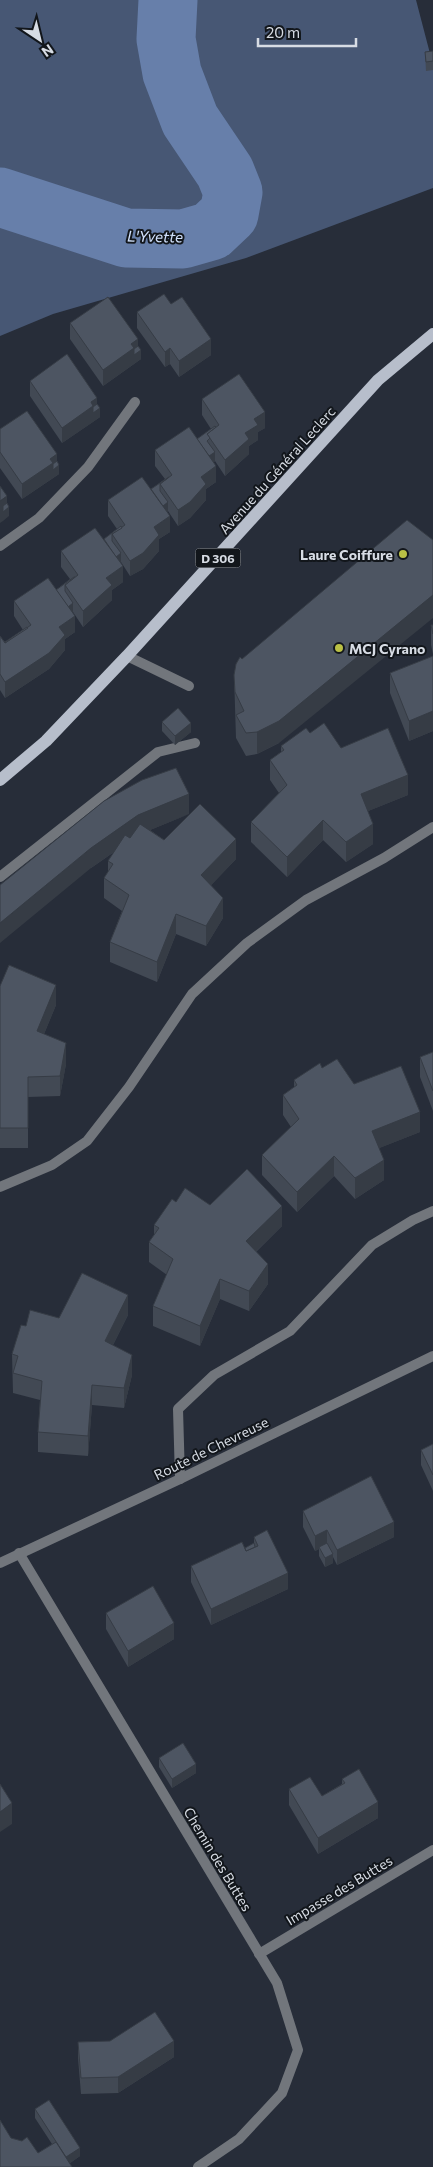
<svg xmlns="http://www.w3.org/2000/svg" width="433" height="2167" viewBox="0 0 433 2167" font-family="Commissioner,sans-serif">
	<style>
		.green { fill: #475774 }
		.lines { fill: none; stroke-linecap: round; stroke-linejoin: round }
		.river { stroke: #677faa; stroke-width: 59 }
		.lane { stroke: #72767c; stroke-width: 10 }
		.street { stroke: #72767c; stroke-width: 10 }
		.primary { stroke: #b7becb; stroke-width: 12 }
		.wall { fill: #424954 }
		.shaded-wall { fill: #363c45 }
		.building { fill: #4d5562; stroke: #363c45 }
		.poi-dot { fill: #bac045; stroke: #12161b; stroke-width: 2 }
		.labels { text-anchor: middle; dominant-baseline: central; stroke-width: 4; stroke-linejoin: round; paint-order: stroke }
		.shield { fill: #12161b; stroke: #9ca1a8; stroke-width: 1 }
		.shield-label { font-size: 12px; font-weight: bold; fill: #d7dce4 }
		.street-label { font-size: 14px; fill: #d7dce4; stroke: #12161b }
		.poi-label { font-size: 14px; font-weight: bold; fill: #d7dce4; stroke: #12161b; text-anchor: end }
		.water-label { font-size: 15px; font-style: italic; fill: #d2e2fd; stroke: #12161b }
	</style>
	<rect width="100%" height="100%" fill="#272d39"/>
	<polygon class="green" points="0,0 416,0 433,65 433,188 246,258 53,314 0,336"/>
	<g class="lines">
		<polyline class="river" points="0,197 126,238 183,239 211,231 229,214 233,192 225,172 190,120 172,73 166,39 168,0"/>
		<polyline class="lane" points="127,656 189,686"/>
		<g class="street">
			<polyline points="0,546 39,518 88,467 135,402"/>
			<polyline points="0,877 158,752 195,743"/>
			<polyline points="0,1187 52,1165 87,1141 129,1087 192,994 247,943 306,900 384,858 433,827"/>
			<polyline points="180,1479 178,1409 214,1375 290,1331 372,1245 413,1220 433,1211"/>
			<polyline points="19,1553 277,1983 298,2050 282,2093 239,2139 198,2167"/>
			<polyline points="0,1563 180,1479 433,1356"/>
			<polyline points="259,1954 433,1850"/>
		</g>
		<polyline class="primary" points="0,780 46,741 127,656 378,380 433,334"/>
	</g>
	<g class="wall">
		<polygon points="433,51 433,70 426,71 425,52"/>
		<polygon points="171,304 211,355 179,377 170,364 165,367 137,328 137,312"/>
		<polygon points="70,323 138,346 141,359 103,386 70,339"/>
		<polygon points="30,381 97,404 100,417 62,443 30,396"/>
		<polygon points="202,399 265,428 258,432 258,440 249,446 249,454 225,476 215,461 214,462 216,482 206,489 206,500 190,518 178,526 168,511 167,512 170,532 159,539 159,551 143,569 130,576 121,562 120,563 123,582 112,590 112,600 83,627 73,612 72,613 75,632 65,639 65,650 49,669 5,698 0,690 0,636 5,642 23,630 14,616 14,601 56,590 70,579 61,567 61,551 104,539 117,529 108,516 108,500 151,489 165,479 155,466 155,450 197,439 211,429 202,415"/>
		<polygon points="0,429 57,461 59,474 22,499 0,468"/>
		<polygon points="431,625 433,625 433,654 431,645"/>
		<polygon points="433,656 433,731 409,741 390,693 390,673"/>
		<polygon points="234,675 279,743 257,754 246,756 236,738"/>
		<polygon points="162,722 191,732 175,745 162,731"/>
		<polygon points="310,733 341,748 408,795 368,811 373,844 346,862 323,840 287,877 251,842 251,822 279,793 270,780 270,760 281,752 281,746"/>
		<polygon points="189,814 150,830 164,840 236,859 211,885 223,918 206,946 176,934 157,982 110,962 110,942 122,911 104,898 104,878 108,872 108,861 114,852 91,868 0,885"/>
		<polygon points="0,986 56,1005 44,1034 66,1064 60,1096 28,1097 28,1148 0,1148"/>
		<polygon points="433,1052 433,1111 420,1077 420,1057"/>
		<polygon points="322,1068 354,1084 420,1132 379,1148 384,1180 355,1199 334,1176 297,1212 262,1175 262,1155 291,1127 283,1115 283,1095 294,1087 294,1080"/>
		<polygon points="176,1202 210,1205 282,1226 256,1252 268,1284 249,1311 220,1299 200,1346 153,1326 153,1306 167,1275 149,1262 149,1242 154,1235 154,1225"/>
		<polygon points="128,1315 113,1345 132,1375 124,1408 92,1405 88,1456 38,1452 38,1432 40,1400 13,1393 12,1354 26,1326 59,1318"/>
		<polygon points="433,1444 433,1491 421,1465 421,1450"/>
		<polygon points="303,1511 394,1537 337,1565 333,1557 333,1563 325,1567 319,1556 319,1549 315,1551 303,1527"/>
		<polygon points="254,1537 288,1589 211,1625 191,1582 191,1566 245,1548 254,1543"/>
		<polygon points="106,1613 174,1639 128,1667 106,1629"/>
		<polygon points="159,1758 196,1773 172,1788 159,1767"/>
		<polygon points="342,1779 378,1818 318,1854 289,1805 289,1789 322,1796 342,1784"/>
		<polygon points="110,2041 174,2057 118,2093 81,2094 78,2058 78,2042"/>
		<polygon points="35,2109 80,2156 70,2163 0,2167 11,2138 38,2153 52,2144 35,2118"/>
	</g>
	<g class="shaded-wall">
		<polygon points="138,339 138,352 141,350 141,359 103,386 103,370 131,344"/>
		<polygon points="211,339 211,355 179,377 179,361"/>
		<polygon points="170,348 170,364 165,367 165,352"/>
		<polygon points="97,398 97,410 100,408 100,417 93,422 93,413 93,422 62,443 62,428 91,402"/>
		<polygon points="265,412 265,428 258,432 258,440 249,446 249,454 225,476 225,460 245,433 254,419"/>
		<polygon points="215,452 215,461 206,467 206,458"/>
		<polygon points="57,454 57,467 59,465 59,474 22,499 22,484 50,459"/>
		<polygon points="216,466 216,482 206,489 206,500 190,518 178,526 178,510 201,477"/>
		<polygon points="7,496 7,509 9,507 9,516 3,521 3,512 3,521 0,523 0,501"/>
		<polygon points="168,502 168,511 159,517 159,508"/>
		<polygon points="170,516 170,532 159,539 159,551 143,569 130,576 130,561 154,527"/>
		<polygon points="121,553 121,562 113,568 113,559"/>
		<polygon points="123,566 123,582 112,590 112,600 83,627 83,611 106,578"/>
		<polygon points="433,595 433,618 279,743 257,754 257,732"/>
		<polygon points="73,603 73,612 65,618 65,609"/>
		<polygon points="75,616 75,632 65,639 65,650 49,669 5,698 5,682 59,627"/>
		<polygon points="433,711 433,731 409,741 409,721"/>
		<polygon points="191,723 191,732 175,745 175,736"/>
		<polygon points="408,775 408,795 361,814 361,794"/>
		<polygon points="189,794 189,814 138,835 91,868 0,943 0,923 91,848 138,815"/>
		<polygon points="323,820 323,840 287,877 287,857"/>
		<polygon points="373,824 373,844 346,862 346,842"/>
		<polygon points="236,839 236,859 201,896 201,875"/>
		<polygon points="223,898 223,918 206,946 206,926"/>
		<polygon points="176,914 176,934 157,982 157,962"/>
		<polygon points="56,985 56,1005 37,1051 37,1031"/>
		<polygon points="66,1043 66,1064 60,1096 60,1076"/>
		<polygon points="420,1112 420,1132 372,1151 372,1131"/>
		<polygon points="334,1156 334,1176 297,1212 297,1192"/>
		<polygon points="384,1160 384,1180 355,1199 355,1178"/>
		<polygon points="282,1206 282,1226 246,1261 246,1241"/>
		<polygon points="268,1264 268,1284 249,1311 249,1291"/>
		<polygon points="220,1279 220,1299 200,1346 200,1326"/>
		<polygon points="128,1295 128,1315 105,1361 105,1341"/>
		<polygon points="132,1355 132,1375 124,1408 124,1388"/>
		<polygon points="92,1385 92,1405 88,1456 88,1436"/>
		<polygon points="394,1522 394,1537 337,1565 337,1550"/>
		<polygon points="327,1530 327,1545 319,1547 319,1549 315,1551 315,1536"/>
		<polygon points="333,1554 333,1563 325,1567 325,1558"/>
		<polygon points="288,1573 288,1589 211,1625 211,1609"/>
		<polygon points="174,1623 174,1639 128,1667 128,1651"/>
		<polygon points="196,1764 196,1773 172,1788 172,1779"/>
		<polygon points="378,1802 378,1818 318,1854 318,1838"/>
		<polygon points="12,1803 12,1824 0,1832 0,1812"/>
		<polygon points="174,2041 174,2057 118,2093 118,2077"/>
		<polygon points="80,2148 80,2156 66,2166 66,2157"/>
	</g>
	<g class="building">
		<polygon points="433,51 433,61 426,62 425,52"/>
		<polygon points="164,294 171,304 182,297 211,339 179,361 170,348 165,352 137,312"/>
		<polygon points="108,297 138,339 131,344 134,348 103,370 70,323"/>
		<polygon points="138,346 141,350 134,355 134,349"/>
		<polygon points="67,354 97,398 91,402 93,406 62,428 30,381"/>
		<polygon points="239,374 265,412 254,419 258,425 245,433 249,439 225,460 207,434 219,425 202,399"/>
		<polygon points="97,404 100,408 93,413 93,407"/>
		<polygon points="27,411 57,454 50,459 53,463 22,484 0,452 0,429"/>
		<polygon points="215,426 216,427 207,434 210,438 207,441 215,452 209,456 197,439"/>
		<polygon points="189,427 216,466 201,477 206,484 190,502 178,510 160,484 172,475 155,450"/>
		<polygon points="57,461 59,465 53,470 53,464"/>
		<polygon points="142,477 170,516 154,527 159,535 143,553 130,561 112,534 125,525 108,500"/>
		<polygon points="169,477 160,484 160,491 168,502 163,506 151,489"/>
		<polygon points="0,486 7,496 0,501"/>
		<polygon points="7,503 9,507 3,512 3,506"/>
		<polygon points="407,520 433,540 433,595 279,721 257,732 246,733 236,715 244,711 235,692 234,675 236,664 240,657 242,659"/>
		<polygon points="121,526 122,528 112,534 112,541 121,553 116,557 104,539"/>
		<polygon points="95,528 123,566 106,578 112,585 83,611 65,585 78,575 61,551"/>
		<polygon points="74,577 75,577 65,585 65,591 73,603 68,607 56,590"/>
		<polygon points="48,578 75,616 59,627 65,635 49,653 5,682 0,674 0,636 5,643 31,625 14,601"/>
		<polygon points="431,625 433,625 433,634"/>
		<polygon points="27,627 28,628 5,643 5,642"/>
		<polygon points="433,656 433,711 409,721 390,673"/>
		<polygon points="178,708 191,723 175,736 162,722"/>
		<polygon points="324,723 341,748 388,728 408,775 361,794 373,824 346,842 323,820 287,857 251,822 287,785 270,760 284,750 281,746 306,728 310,733"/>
		<polygon points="176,768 189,794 138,815 91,848 0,923 0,885 104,801 142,780"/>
		<polygon points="200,804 236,839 201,875 223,898 206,926 176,914 157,962 110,942 129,895 104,878 113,864 108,861 125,835 130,838 140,824 164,840"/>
		<polygon points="9,965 56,985 37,1031 66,1043 60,1076 28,1077 28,1128 0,1128 0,986"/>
		<polygon points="433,1052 433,1091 420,1057"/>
		<polygon points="337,1059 354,1084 401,1066 420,1112 372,1131 384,1160 355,1178 334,1156 297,1192 262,1155 299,1119 283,1095 297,1085 294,1080 320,1063 322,1068"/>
		<polygon points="247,1169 282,1206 246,1241 268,1264 249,1291 220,1279 200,1326 153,1306 173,1259 149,1242 159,1228 154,1225 172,1199 176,1202 185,1188 210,1205"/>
		<polygon points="82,1273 128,1295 105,1341 132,1355 124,1388 92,1385 88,1436 38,1432 42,1381 13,1373 18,1356 12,1354 21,1325 26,1326 30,1310 59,1318"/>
		<polygon points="433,1444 433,1475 421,1450"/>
		<polygon points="371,1476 394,1522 337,1550 327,1530 315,1536 303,1511"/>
		<polygon points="267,1530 288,1573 211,1609 191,1566 242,1542 246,1551 258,1546 254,1537"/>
		<polygon points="254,1543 255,1547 246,1551 245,1548"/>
		<polygon points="327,1543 333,1554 325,1558 319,1547"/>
		<polygon points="153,1586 174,1623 128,1651 106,1613"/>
		<polygon points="183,1743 196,1764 172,1779 159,1758"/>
		<polygon points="359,1769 378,1802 318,1838 289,1789 310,1777 322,1796 345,1783 342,1779"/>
		<polygon points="0,1784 12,1803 0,1812"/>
		<polygon points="155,2012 174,2041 118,2077 81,2078 78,2042 110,2041"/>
		<polygon points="49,2100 80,2148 66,2157 35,2109"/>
		<polygon points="0,2120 11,2138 22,2141 27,2137 38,2153 56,2142 72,2167 0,2167"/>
	</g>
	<g class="poi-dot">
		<circle cx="403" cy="554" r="5"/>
		<circle cx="339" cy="648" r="5"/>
	</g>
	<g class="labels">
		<rect class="shield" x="195.5" y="548.5" width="45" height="19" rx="4"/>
		<g class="shield-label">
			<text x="218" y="558">D 306</text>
		</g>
		<g class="street-label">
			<text transform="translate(277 470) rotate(-48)">Avenue du Général Leclerc</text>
			<text transform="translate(211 1448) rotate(-26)">Route de Chevreuse</text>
			<text transform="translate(218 1859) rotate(59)">Chemin des Buttes</text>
			<text transform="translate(339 1890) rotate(-31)">Impasse des Buttes</text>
		</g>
		<g class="poi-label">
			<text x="393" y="554">Laure Coiffure</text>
			<text x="349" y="648" text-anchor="start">MCJ Cyrano</text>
		</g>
		<g class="water-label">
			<text transform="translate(155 236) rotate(1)">L'Yvette</text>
		</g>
	</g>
	<g transform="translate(40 40) rotate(145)" stroke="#12161b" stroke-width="4" paint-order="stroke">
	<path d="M0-4L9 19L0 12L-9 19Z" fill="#d7dce4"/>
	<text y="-8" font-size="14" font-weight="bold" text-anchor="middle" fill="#d7dce4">N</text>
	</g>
	<path d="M258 38v8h98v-8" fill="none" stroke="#d7dce4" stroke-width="2.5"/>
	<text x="266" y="38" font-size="15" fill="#d7dce4" stroke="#12161b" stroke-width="4" paint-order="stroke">20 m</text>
</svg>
